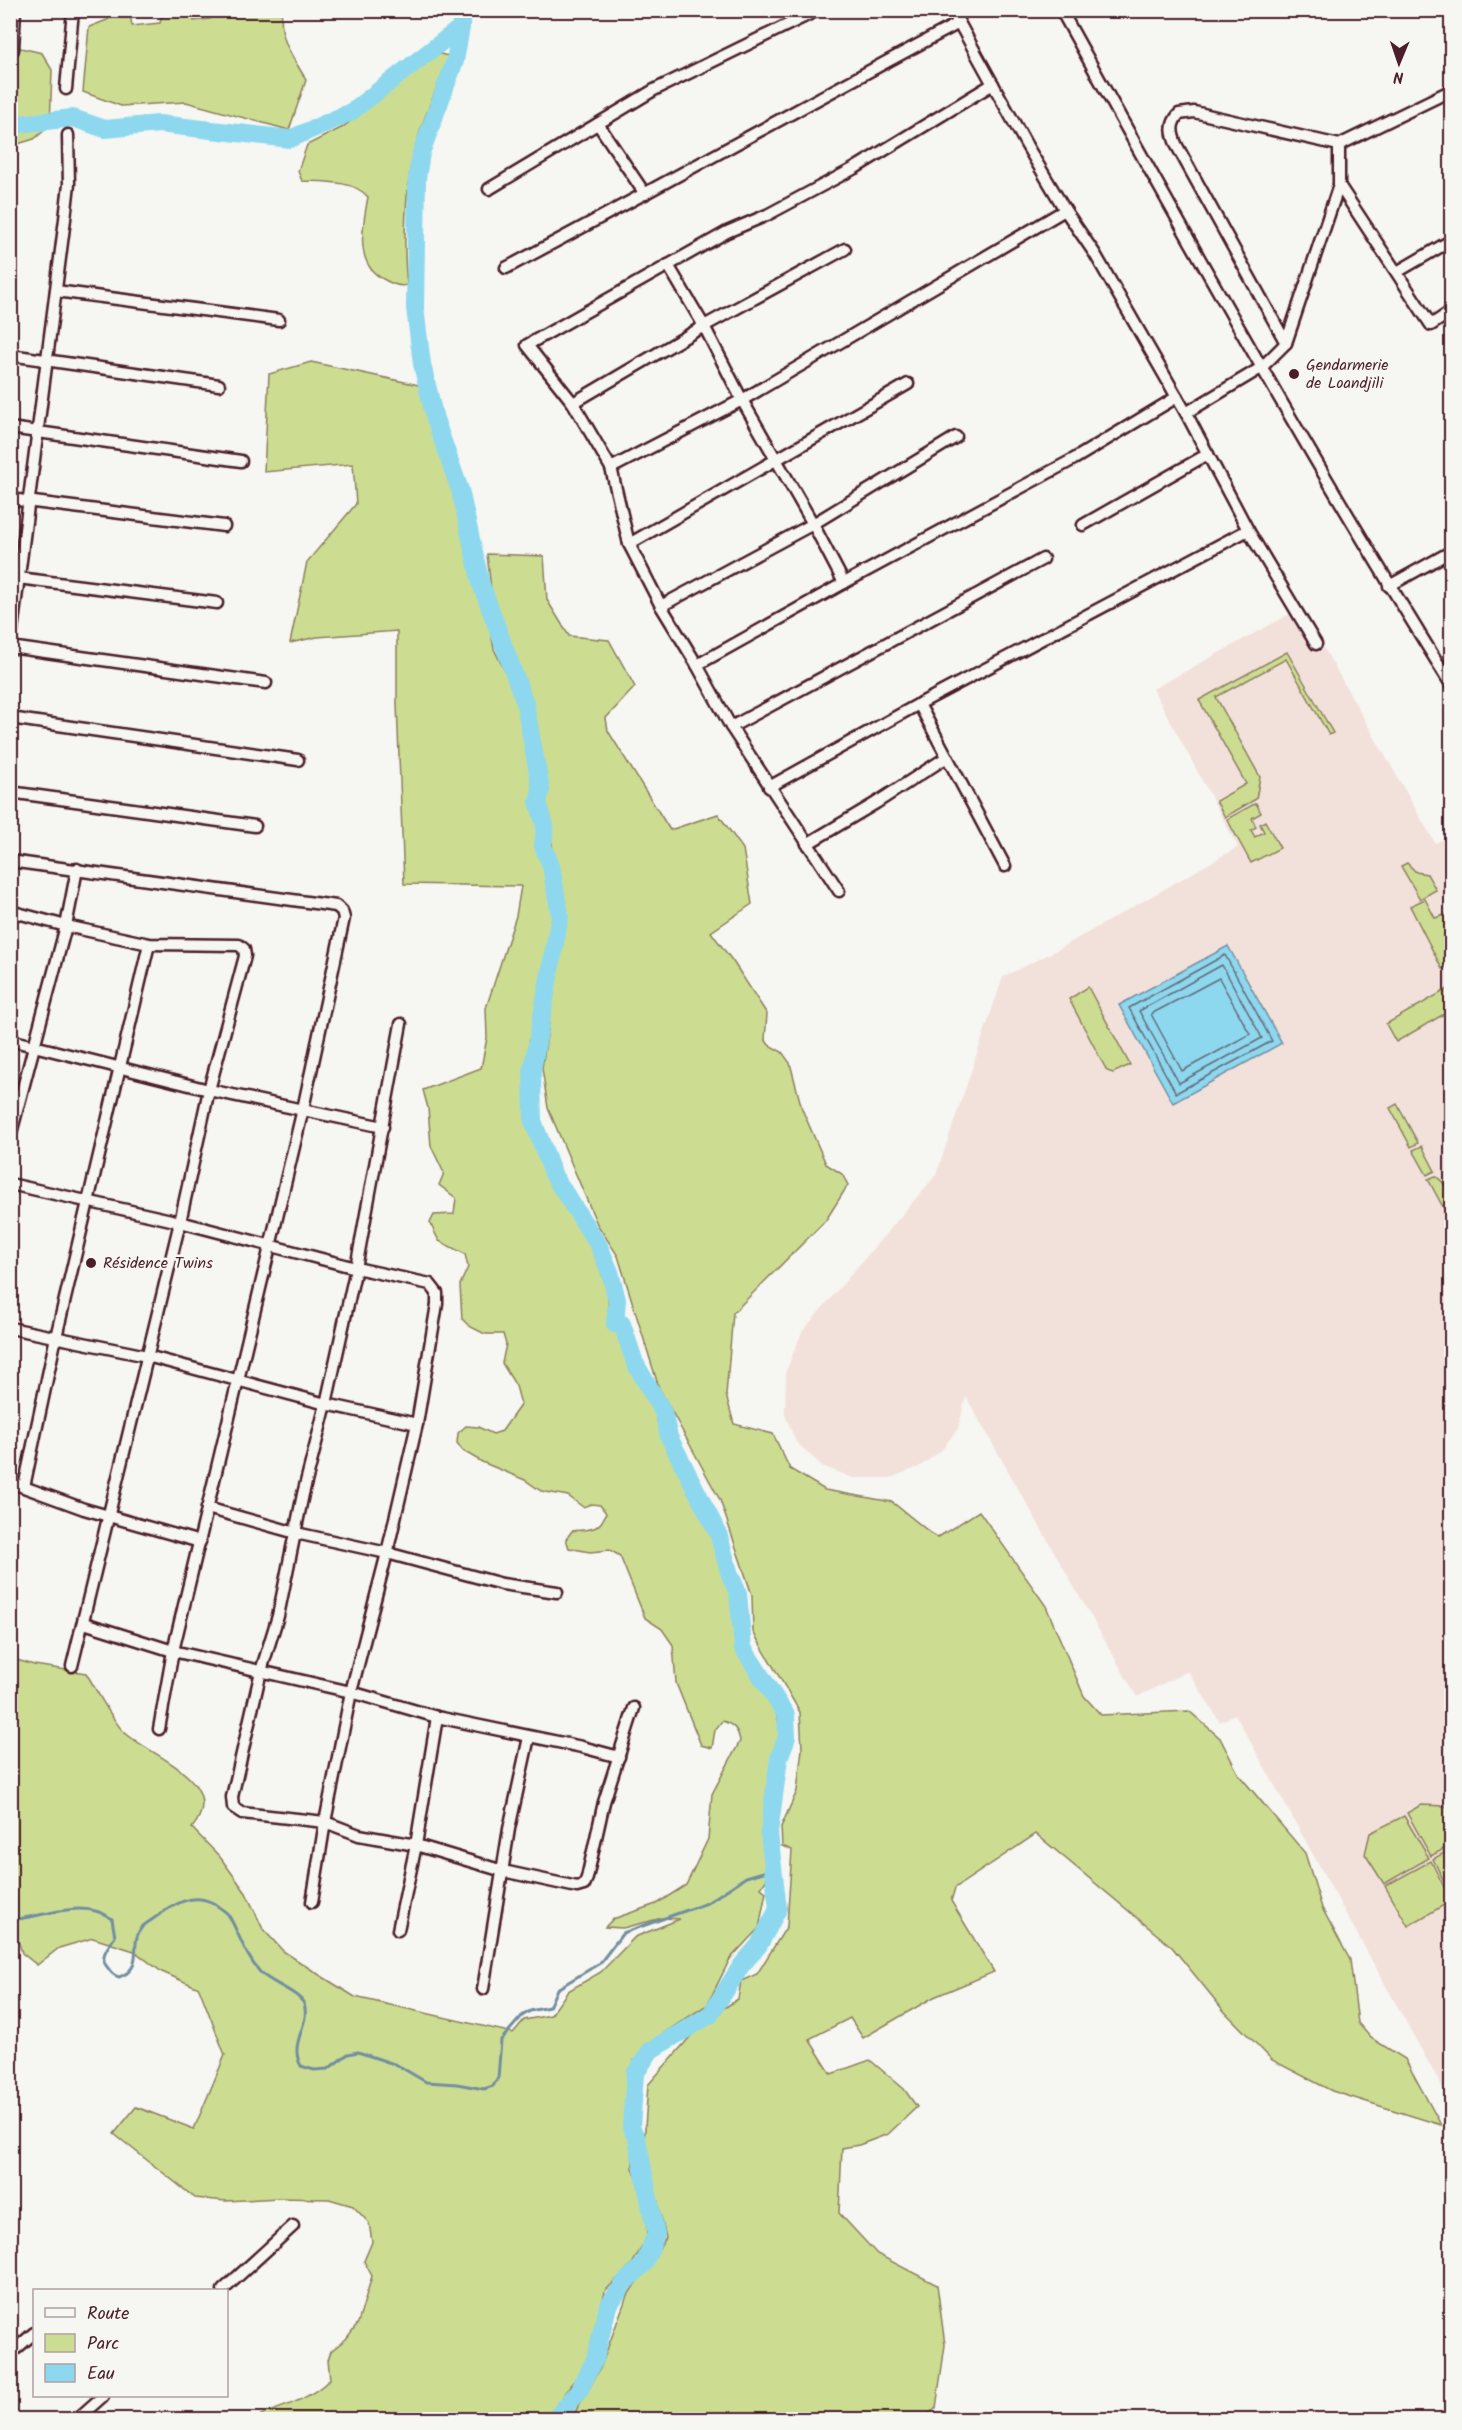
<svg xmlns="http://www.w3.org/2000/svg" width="1462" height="2430" viewBox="0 0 1462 2430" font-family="Kalam,sans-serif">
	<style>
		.built { fill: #f2e1db }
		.green { fill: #ccdd91; stroke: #8b7e5e; stroke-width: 1.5 }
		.water { fill: #8dd8ee; stroke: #728ea0; stroke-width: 1.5 }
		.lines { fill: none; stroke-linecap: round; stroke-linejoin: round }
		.shore { stroke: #656979; stroke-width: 1.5 }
		.stream { stroke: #728ea0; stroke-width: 3 }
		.river { stroke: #8dd8ee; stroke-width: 18 }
		.minor-casing { stroke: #4a1f2b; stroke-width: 15 }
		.minor { stroke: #f6f6f2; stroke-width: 10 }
		.poi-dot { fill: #4a1f2b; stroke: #f6f6f2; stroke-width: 2 }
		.labels { text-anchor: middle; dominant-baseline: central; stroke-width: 5; stroke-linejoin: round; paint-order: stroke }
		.poi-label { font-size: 16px; fill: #4a1f2b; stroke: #f6f6f2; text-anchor: start }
	</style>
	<rect width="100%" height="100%" fill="#f6f6f2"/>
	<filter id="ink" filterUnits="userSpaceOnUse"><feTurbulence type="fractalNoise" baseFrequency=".0167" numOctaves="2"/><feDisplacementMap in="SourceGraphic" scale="12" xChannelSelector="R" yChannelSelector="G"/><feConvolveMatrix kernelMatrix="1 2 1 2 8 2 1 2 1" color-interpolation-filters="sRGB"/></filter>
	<g filter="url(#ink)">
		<polygon class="built" points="1301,608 1435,843 1451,835 1451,2103 1235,1714 1220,1722 1188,1671 1137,1697 966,1397 958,1428 941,1451 919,1467 890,1478 853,1478 822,1466 796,1442 785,1415 786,1371 802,1332 936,1175 1003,977 1059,949 1238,847 1153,689"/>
		<g class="green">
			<polygon points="10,11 12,46 42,53 52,70 50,126 34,139 11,146"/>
			<path d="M118,11L130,14L132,26L160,23L163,11H191L194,21L209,19L224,14V11H282C278,40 293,56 306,80L289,130L186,102L121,106L83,92L89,27L107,20Z"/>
			<path d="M440,54L449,56C438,87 422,119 414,152C405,186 403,250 407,285C400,287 392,284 385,280C353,265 363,225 368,197C354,180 323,182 302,181L298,171L307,145L343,127L431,57Z"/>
			<path d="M311,362L423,386L435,432L441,440L470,555L473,584L488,617L494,649L519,700L528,732L535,775L540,846L550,880L554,927L544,985L529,1041L525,1097L532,1136L552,1185L594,1247L608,1294L609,1324L622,1336L631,1364L659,1418L665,1440L684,1477L686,1487L706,1519L731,1592L738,1646L774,1705L779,1724V1743L765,1824L767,1879L761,1888L766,1892L759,1928L730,1959L707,2005L656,2038L634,2060L626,2115L627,2132L632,2140L633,2168L645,2199L647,2238L632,2264L605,2291L591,2358L555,2408L544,2419H257L261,2415C285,2406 312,2398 330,2379L328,2360L331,2351L346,2339L358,2323L372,2276L364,2261L372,2242L369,2223L353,2206L329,2199L279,2198L226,2201L195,2198L114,2134L136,2107L194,2129L225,2055L199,1988L162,1972L134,1951L93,1938L59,1948L37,1965L22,1953L19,1943L11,1940L10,1658L34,1665L86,1673C96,1689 112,1720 124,1732C150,1756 230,1781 192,1828L220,1857L246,1893L263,1929L283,1951L318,1974L355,1997L513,2033L524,2020L551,2015L568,1991L601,1972L635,1937L680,1919L662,1918L623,1928L605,1927L613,1919L656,1904L686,1885L708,1839L712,1794L740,1741C738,1729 733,1724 722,1721L715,1730L712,1748L701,1745L676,1683L673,1645L662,1629L645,1618L620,1556L610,1550L590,1552L569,1548L566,1539L572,1531C590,1529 599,1532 606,1513L600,1505L591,1504L583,1507L568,1496L541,1491L525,1480L482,1462L463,1451L457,1443L458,1433L466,1426L478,1427L493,1434L502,1431L521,1404L516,1386L502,1363L506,1344L503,1334H485L469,1326L462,1319L460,1285L468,1267L465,1254L439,1241L430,1223L434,1215L454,1214L456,1198L439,1185L444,1173L431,1146L428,1108L423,1090L481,1068L487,1038L486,1008L516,916L521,886L404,884L397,704V631L317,637L290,643L307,562L356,504L353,464L264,472L269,374Z"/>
			<polygon points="487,554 544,556 547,600 569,636 609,640 635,687 606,718 608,731 670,830 718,814 743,849 752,904 711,932 734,963 767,1014 765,1039 769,1045 782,1052 790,1063 802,1109 826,1164 842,1174 848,1185 826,1220 733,1313 726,1395 734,1424 773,1434 790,1469 825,1490 892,1502 937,1538 979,1511 1046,1606 1084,1696 1101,1715 1189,1711 1220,1738 1239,1775 1305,1853 1322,1908 1350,1960 1358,2023 1371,2038 1405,2059 1441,2125 1332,2091 1272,2060 1224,2011 1172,1947 1036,1834 955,1888 951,1901 994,1972 934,1997 863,2038 850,2018 809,2039 831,2074 870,2060 904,2089 917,2107 888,2134 859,2145 842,2148 839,2213 877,2254 937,2285 945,2345 936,2408 922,2419 571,2419 600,2369 626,2298 666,2238 644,2142 648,2085 703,2022 738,1999 741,1981 757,1974 787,1926 792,1850 782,1846 781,1827 797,1791 802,1749 800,1712 753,1632 752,1595 720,1500 659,1388 618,1256 597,1224 548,1108 542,1068 564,925 534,723 492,597"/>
			<polygon points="1287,652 1333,733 1329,735 1286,659 1216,697 1260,777 1256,799 1225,817 1216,801 1246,784 1199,700"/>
			<polygon points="1256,803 1261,813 1252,818 1256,827 1251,830 1255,837 1264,832 1260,824 1265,821 1280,848 1251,863 1227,819"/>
			<polygon points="1407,863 1416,872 1427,874 1436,890 1420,899 1401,866"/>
			<polygon points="1425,899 1435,918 1445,915 1451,926 1451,964 1442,969 1410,906"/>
			<polygon points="1088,987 1130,1065 1113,1073 1107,1071 1069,999"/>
			<polygon points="1451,987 1451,1010 1396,1042 1386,1024"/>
			<polygon points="1397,1104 1418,1143 1411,1147 1390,1108"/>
			<polygon points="1422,1146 1435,1171 1427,1175 1413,1150"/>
			<path d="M1435,1176C1444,1181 1452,1194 1451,1204L1444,1209L1428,1179Z"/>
			<polygon points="1421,1805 1446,1806 1451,1811 1451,1845 1431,1856 1407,1813"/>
			<polygon points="1404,1816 1429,1858 1384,1884 1365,1854 1370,1833"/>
			<polygon points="1451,1849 1451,1896 1433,1859"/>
			<polygon points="1431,1861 1451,1901 1408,1926 1385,1886"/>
		</g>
		<polygon class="water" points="1228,946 1282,1043 1173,1103 1119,1005"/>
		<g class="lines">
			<g class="shore">
				<polygon points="1225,955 1272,1041 1176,1093 1129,1008"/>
				<polygon points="1222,965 1262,1038 1179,1083 1139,1011"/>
				<polygon points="1219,978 1250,1034 1182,1071 1151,1014"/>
			</g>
			<path class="stream" d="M10,1920C42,1918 84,1897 112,1919L115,1937C108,1947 98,1957 108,1968C111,1973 114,1976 119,1977C146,1968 128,1943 142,1927C145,1924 150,1921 153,1919C174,1904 196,1889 219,1907C223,1910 227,1912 229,1916C240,1935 245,1956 260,1972C270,1983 299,1992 304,2004C311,2025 288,2042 301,2066L314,2070L328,2069L348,2054L358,2052L397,2065L426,2082L457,2084L484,2089L493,2086L498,2078L501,2040L522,2016L530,2011L549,2007L557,1989L600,1963L623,1933L707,1903L746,1877L774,1869"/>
			<g class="river">
				<polyline points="461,10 461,27 455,61 421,153 417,178 415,308 422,364 435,419 460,490 481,584 525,703 541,790 538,802 545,825 543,846 551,866 560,916 532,1071 533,1121 554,1176 599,1246 610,1272 617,1300 615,1324 622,1324 635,1363 663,1412 669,1437 718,1533 730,1575 738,1593 743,1648 786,1715 787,1737 779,1758 769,1833 778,1909 759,1945 741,1966 710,2015 651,2050 635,2074 631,2127 637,2139 656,2234 644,2264 625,2282 608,2306 595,2359 579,2391 554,2420"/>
				<polyline points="10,125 73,118 105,129 159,124 290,139 351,112 461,27"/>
			</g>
			<defs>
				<g id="minor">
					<polyline points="952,10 1027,146 1065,210 1095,254 1186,413 1248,530 1316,644"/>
					<path d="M1061,10C1187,238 1314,465 1452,686"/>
					<polyline points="13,50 15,10"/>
					<polyline points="993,84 855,168 767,215 727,232 527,345 573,403 611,468 742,400 1065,210"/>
					<polyline points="66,89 73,10"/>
					<polyline points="598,124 645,194"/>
					<polyline points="1339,185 1431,325 1452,311"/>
					<polyline points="489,189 654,90 818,10"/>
					<polyline points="668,265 704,326 742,400 813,524 844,583"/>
					<path d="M506,268C658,188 808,103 959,23"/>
					<polyline points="1397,272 1452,240"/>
					<polyline points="56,291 279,320"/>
					<path d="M1286,343L1177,146C1171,133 1170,124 1179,114L1194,112L1339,145L1452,90"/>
					<polyline points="10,355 219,385"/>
					<polyline points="573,403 704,326 845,249"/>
					<polyline points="1186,413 1261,368 1286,343 1339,185 1339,145"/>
					<polyline points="10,428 241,461"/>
					<polyline points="611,468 629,544 661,606 697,665 731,727 839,891"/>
					<polyline points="10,499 224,526"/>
					<polyline points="1083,525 1208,454"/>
					<polyline points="629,544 908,384"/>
					<polyline points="10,577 217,603"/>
					<polyline points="1389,586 1452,551"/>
					<polyline points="661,606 813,524 956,437"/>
					<polyline points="10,646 65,219 69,184 68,135"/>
					<polyline points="10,647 266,683"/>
					<polyline points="697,665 844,583 1074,459 1177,397"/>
					<polyline points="919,704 1005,866"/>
					<polyline points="10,718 298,760"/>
					<polyline points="731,727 1043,559"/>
					<polyline points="769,787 919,704 1248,530"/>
					<polyline points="10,792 255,826"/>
					<polyline points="807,844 876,803 947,757"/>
					<polyline points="10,861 336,906 342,911 344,918 303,1109 173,1651 159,1729"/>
					<polyline points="10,911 66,926 149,944 239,945 244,949 245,956 209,1090 180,1222 72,1666"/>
					<polyline points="401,1024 356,1268 326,1404 303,1494 278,1616 261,1671 232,1797 233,1807 242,1813 325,1822 359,1835 416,1845 503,1871 577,1887 584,1885 587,1878 604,1802 634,1708"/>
					<polyline points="10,1040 209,1090 383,1127"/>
					<polyline points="10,1137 66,926 77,869"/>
					<polyline points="10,1184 180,1222 356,1268 430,1284 437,1293 437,1304 417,1424 387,1553 351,1692 325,1822 312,1902"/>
					<polyline points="10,1328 147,1356 326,1404 417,1424"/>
					<polyline points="10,1482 84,1509 200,1542"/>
					<polyline points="24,1487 56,1337 149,944"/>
					<polyline points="207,1508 296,1533 387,1553 502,1584 557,1592"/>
					<polyline points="84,1623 173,1651 351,1692 437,1717 582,1747 619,1757"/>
					<polyline points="398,1930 416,1845 437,1717"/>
					<polyline points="483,1989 509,1829 529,1737"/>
					<polyline points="223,2290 293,2226"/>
					<polyline points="10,2354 34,2333"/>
					<polyline points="76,2420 103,2396"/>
				</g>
			</defs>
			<use href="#minor" class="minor-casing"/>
			<use href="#minor" class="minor"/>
		</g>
	</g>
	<g class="poi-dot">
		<circle cx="1294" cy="374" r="6"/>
		<circle cx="91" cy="1263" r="6"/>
	</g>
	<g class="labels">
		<g class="poi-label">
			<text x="1306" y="365">Gendarmerie<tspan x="1306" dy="18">de Loandjili</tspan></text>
			<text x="103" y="1263">Résidence Twins</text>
		</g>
	</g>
	<rect width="1462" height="2430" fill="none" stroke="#f6f6f2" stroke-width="36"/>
	<rect x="18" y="18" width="1426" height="2394" fill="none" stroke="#4a1f2b" stroke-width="2" filter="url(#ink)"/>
	<rect x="33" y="2289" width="195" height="108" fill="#f6f6f2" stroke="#b1a0a2" stroke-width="1.5"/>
	<rect x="45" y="2308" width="30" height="9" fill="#f6f6f2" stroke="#b1a0a2" stroke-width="1.5"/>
	<text x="87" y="2319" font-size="18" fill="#4a1f2b">Route</text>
	<rect x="45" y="2334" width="30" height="18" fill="#ccdd91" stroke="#b1a0a2" stroke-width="1.5"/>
	<text x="87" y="2349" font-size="18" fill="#4a1f2b">Parc</text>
	<rect x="45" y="2364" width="30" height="18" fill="#8dd8ee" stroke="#b1a0a2" stroke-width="1.5"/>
	<text x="87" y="2379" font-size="18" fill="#4a1f2b">Eau</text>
	<g transform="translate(1399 63) rotate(182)" stroke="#f6f6f2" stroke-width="4.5" paint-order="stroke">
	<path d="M0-4.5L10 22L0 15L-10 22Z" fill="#4a1f2b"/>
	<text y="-9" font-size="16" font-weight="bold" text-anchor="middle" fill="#4a1f2b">N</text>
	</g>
</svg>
